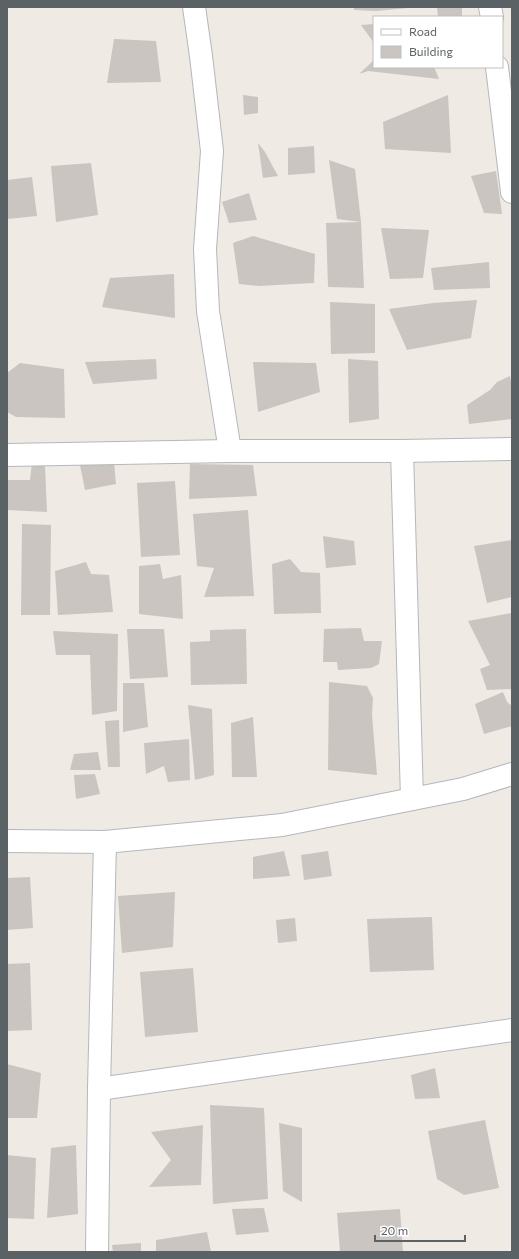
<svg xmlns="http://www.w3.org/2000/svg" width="519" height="1259" viewBox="0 0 519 1259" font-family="Commissioner,sans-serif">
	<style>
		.building { fill: #cac5c0 }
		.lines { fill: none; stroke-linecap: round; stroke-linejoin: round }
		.street-casing { stroke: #b4b8bb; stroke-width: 24 }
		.street { stroke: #fff; stroke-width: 22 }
	</style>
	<rect width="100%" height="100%" fill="#efeae3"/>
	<g class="building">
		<polygon points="354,7 408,7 408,8 376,11 354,10"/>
		<polygon points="437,7 462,7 462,16 438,17"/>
		<polygon points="374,24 374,43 361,25"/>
		<polygon points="114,39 156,41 161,82 107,83"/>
		<polygon points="374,60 374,67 434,67 439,79 368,71 359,74"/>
		<polygon points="243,95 258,97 258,113 244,115"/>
		<polygon points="448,95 451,153 385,149 383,122"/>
		<polygon points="258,143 265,152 278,176 263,178"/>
		<polygon points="314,146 315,173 288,175 288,148"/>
		<polygon points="329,160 355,169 361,222 337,219"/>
		<polygon points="91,163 98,215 56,222 51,166"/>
		<polygon points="496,171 502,214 484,213 471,176"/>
		<polygon points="32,177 37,216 7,219 7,180"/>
		<polygon points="249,193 257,220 229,223 222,202"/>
		<polygon points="361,222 364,288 328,287 326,223"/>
		<polygon points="381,228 429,230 423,278 390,279"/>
		<polygon points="253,236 315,254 314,283 259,286 239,284 233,243"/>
		<polygon points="489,262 490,288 434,290 431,268"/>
		<polygon points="174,274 175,318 102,307 110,278"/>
		<polygon points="477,300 471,338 407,350 389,309 433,303"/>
		<polygon points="330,302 375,304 375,353 331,354"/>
		<polygon points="156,359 157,379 93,384 85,362"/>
		<polygon points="348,359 378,361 379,419 349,423"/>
		<polygon points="253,362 316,363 320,392 258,412"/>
		<polygon points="20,363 64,369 65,418 16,417 7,412 7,373"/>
		<polygon points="510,376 512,387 512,419 469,424 467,405 490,390 497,382"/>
		<polygon points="114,462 116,484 85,490 80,465"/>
		<polygon points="32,463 45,465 47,512 7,510 7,480 30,480"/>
		<polygon points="190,464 253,465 257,496 189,499"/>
		<polygon points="175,481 180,555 141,557 137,483"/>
		<polygon points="248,510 254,596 204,597 214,568 197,566 193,514"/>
		<polygon points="22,524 51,525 50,615 21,615"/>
		<polygon points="323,536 354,541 356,565 326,568"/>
		<polygon points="512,540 512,597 487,603 474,546"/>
		<polygon points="290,559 301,572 320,573 321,613 274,614 272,564"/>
		<polygon points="86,562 91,574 109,575 113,612 58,615 55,571"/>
		<polygon points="160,564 163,579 181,575 183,619 139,614 139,566"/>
		<polygon points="512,613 512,689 487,690 480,669 490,665 468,621"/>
		<polygon points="361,628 364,641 382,641 379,664 371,668 338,670 337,662 323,662 324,629"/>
		<polygon points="127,629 164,629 168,677 130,679"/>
		<polygon points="246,629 247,684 191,685 190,642 210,641 210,630"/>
		<polygon points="53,631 118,634 117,711 92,715 90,655 56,655"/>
		<polygon points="329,682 367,686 373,698 372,715 377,775 328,770"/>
		<polygon points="123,683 144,683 148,727 123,732"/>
		<polygon points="503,692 507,702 512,706 512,726 484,734 475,704"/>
		<polygon points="188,705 212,709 214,775 195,780"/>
		<polygon points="253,717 257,777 232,777 231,723"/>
		<polygon points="119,720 120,767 108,767 105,721"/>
		<polygon points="189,739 190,780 168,782 164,766 146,774 144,743"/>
		<polygon points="98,752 101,770 70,770 74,754"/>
		<polygon points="95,774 100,794 76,799 74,775"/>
		<polygon points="284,851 290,876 253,879 253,857"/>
		<polygon points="328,851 332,876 304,880 301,855"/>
		<polygon points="30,877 33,928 7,930 7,878"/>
		<polygon points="175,892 173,947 122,953 118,896"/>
		<polygon points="432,917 434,970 370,972 367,919"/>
		<polygon points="295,918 297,941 278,943 276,920"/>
		<polygon points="30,963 32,1030 7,1031 7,964"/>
		<polygon points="193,968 198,1032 145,1037 140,972"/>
		<polygon points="7,1064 41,1073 37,1118 7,1118"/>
		<polygon points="435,1068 440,1098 415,1099 411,1075"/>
		<polygon points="210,1105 264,1108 268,1199 213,1204"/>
		<polygon points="485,1120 499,1188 464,1195 437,1179 428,1131"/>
		<polygon points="279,1123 302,1128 302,1202 283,1191"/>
		<polygon points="203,1125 201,1185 149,1187 171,1160 151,1132"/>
		<polygon points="76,1145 78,1214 47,1218 51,1148"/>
		<polygon points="7,1155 36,1158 34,1219 7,1218"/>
		<polygon points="264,1208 269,1232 236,1235 232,1209"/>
		<polygon points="400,1209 403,1252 340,1252 337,1213"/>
		<polygon points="207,1232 211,1252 156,1252 156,1240"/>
		<polygon points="141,1243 141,1252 113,1252 112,1245"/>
	</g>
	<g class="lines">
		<defs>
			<g id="street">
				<polyline points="194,7 201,56 212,151 205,249 208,311 230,451"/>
				<polyline points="490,7 492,17"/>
				<polyline points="497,67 512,192"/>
				<polyline points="402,451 412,799"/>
				<polyline points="7,455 230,451 402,451 512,449"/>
				<polyline points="7,841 105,842 282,825 463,789 512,774"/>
				<polyline points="99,1089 512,1030"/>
				<polyline points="97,1252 99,1089 105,842"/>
			</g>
		</defs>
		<use href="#street" class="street-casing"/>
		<use href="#street" class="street"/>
	</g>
	<rect width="519" height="1259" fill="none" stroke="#5b6265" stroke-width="16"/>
	<rect x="373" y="16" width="130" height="52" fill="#ffffff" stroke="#bdc0c1"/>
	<rect x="381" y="29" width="20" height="6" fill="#ffffff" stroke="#bdc0c1"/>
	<text x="409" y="36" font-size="12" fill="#5b6265">Road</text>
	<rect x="381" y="46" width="20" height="12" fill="#cac5c0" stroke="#bdc0c1"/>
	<text x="409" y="56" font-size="12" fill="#5b6265">Building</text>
	<path d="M375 1235v6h90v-6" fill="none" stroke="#5b6265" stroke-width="2"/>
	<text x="381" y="1235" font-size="12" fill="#5b6265" stroke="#ffffff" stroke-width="3" paint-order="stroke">20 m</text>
</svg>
